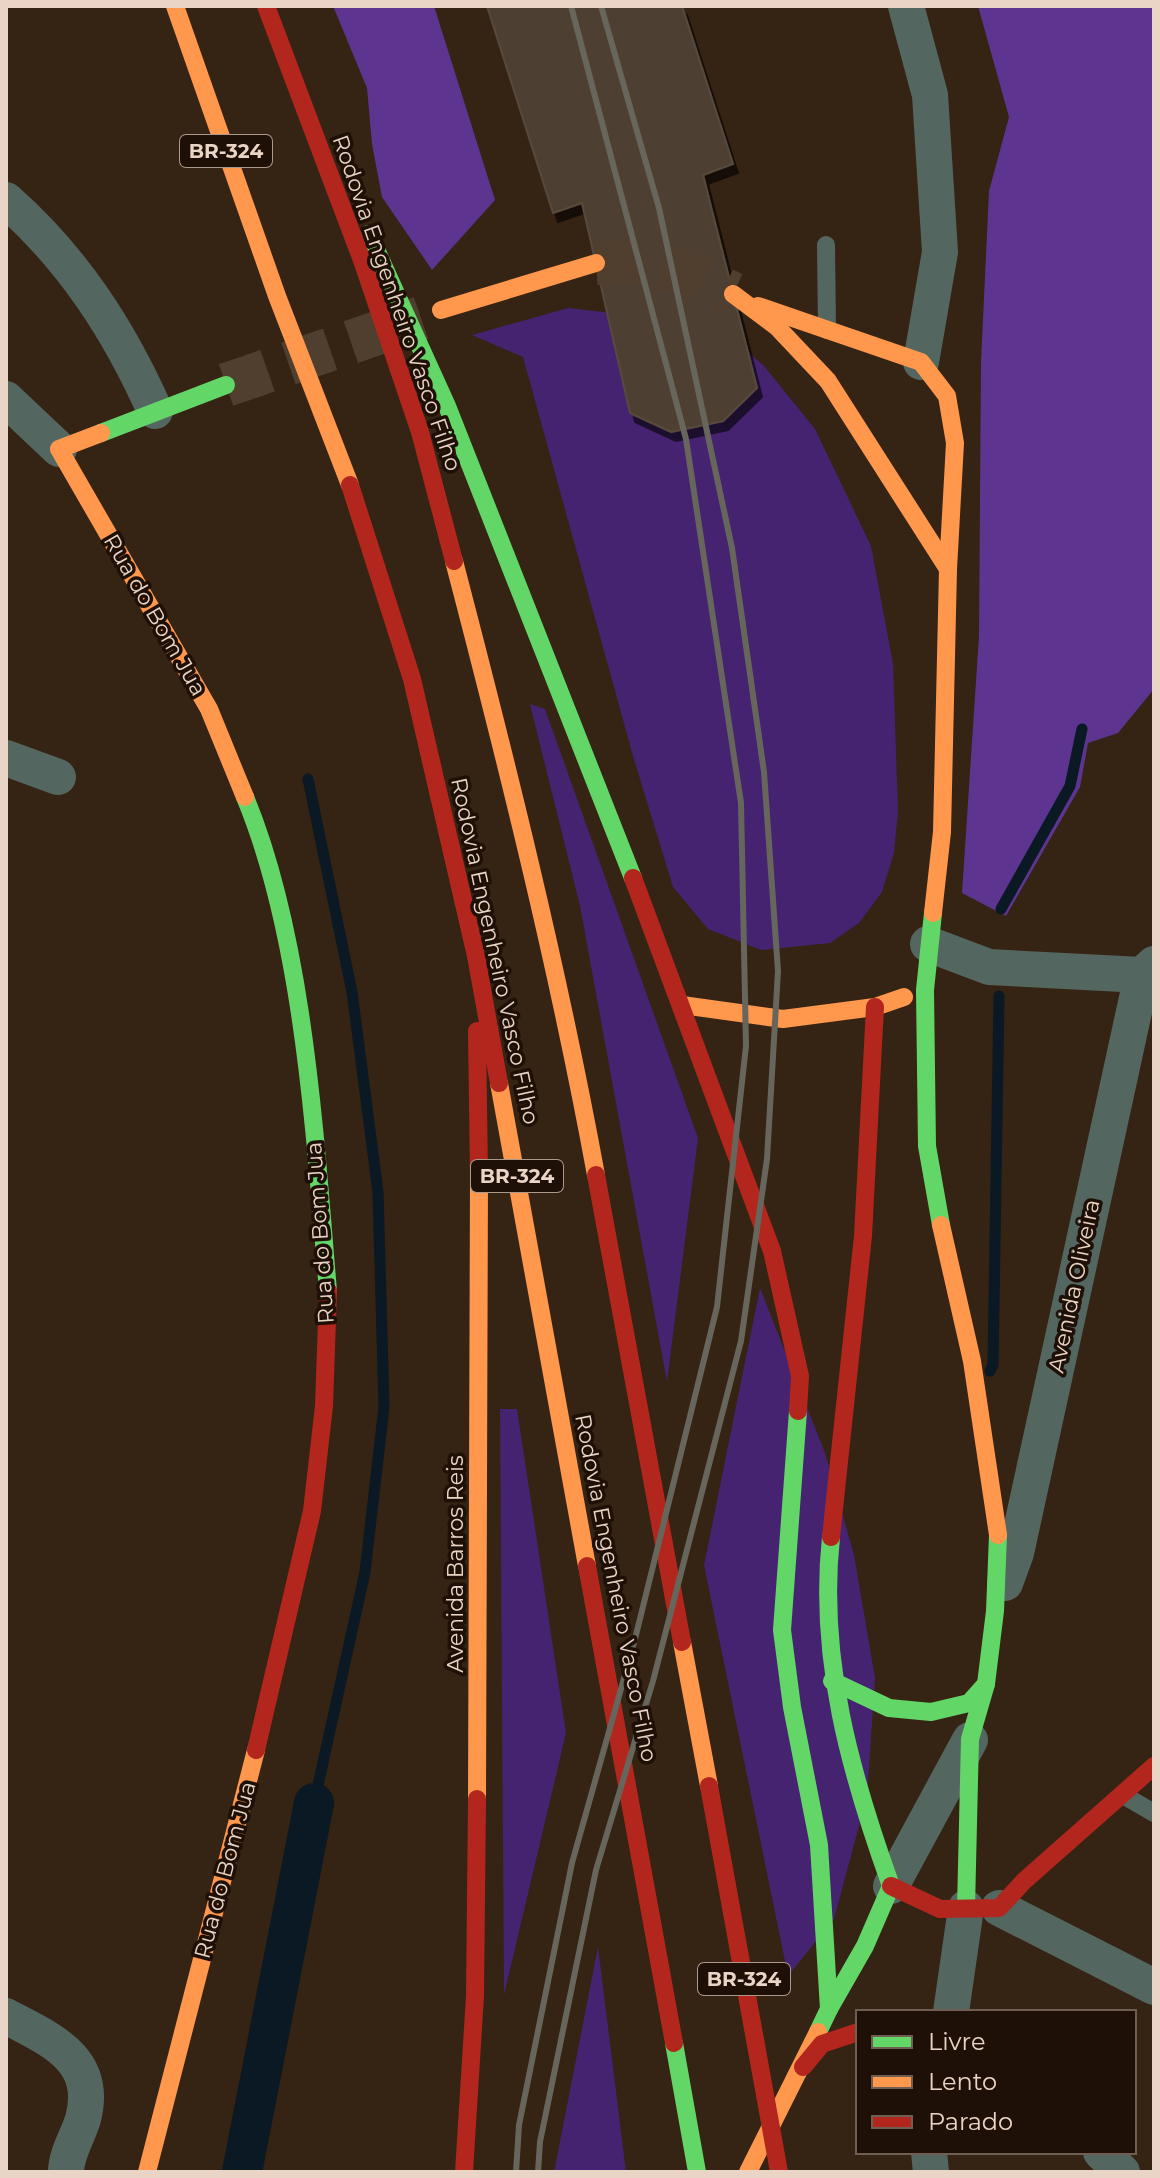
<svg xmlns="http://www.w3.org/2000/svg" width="1160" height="2178" viewBox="0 0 1160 2178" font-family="Montserrat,sans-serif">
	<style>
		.green { fill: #462370 }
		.forest { fill: #5d3591 }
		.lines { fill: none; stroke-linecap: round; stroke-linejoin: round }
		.stream { stroke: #0a1923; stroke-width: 11 }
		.canal { stroke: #0a1923; stroke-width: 40 }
		.building { fill: #4e4133; stroke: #584a3c; stroke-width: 2; filter: url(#shadow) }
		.secondary-tunnel { stroke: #503e2f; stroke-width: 44; stroke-dasharray: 44 22; stroke-linecap: butt }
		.lane { stroke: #546660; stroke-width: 18 }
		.street { stroke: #546660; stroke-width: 36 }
		.fast { stroke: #63d668; stroke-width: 18 }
		.slow { stroke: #ff974d; stroke-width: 18 }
		.jam { stroke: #b3261e; stroke-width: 18 }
		.rail { stroke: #66665c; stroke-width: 6 }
		.jam-bridge { stroke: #b3261e; stroke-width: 18 }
		.labels { text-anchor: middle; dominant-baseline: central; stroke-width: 7; stroke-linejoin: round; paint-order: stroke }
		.shield { fill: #1e1006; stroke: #ac998c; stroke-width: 2 }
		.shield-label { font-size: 20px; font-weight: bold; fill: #e9d4c5 }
		.street-label { font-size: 22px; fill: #e9d4c5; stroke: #1e1006 }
	</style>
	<defs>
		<filter id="shadow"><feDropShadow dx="5" dy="9" stdDeviation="0" flood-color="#0009"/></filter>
	</defs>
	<rect width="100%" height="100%" fill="#352314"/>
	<g class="green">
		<polygon points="568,308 718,325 764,366 815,429 871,546 893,664 898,811 894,853 882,892 859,923 830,943 761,950 708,929 673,887 633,756 523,357 472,335"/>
		<polygon points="530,704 545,709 698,1138 667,1382 580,906"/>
		<polygon points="760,1288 825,1453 854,1555 875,1678 867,1796 834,1919 788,1976 704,1565"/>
		<polygon points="500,1409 517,1409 566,1733 504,1995"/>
		<polygon points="598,1947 626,2172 554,2172"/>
	</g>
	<g class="forest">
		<polygon points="333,6 434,6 495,200 432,270 382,197 372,144 367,88"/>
		<polygon points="978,6 1154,6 1154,689 1118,733 1088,743 1080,787 1006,916 962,893 979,636 981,362 989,191 1009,117"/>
	</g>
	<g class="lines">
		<g class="stream">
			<polyline points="308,779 352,992 378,1192 384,1407 365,1572 314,1803"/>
			<polyline points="1001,909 1070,786 1082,729"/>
			<polyline points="990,1371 993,1365 999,996"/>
		</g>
		<polyline class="canal" points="242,2172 314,1803"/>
	</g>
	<polygon class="building" points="487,6 682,6 733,164 703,175 757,388 723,421 671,432 630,413 582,203 553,213"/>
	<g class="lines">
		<g class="secondary-tunnel">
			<path d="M596,263C651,259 684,270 733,294"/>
			<polyline points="226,385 421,318"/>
		</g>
		<g class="lane">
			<polyline points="826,245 827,330"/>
			<polyline points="1123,1795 1154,1813"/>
		</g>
		<g class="street">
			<polyline points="906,6 930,95 940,252 921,362"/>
			<path d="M6,200C73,259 119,330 155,411"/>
			<polyline points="6,399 59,449"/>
			<polyline points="6,758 58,777"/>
			<polyline points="928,944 989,967 1142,975"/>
			<polyline points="1005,1583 1016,1553 1142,975 1154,964"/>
			<polyline points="891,1886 970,1740"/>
			<polyline points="999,1908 1154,1987"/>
			<polyline points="951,2012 966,1908"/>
			<path d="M6,2016C49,2039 99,2058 83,2119C78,2136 66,2154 66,2172"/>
			<polyline points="929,2152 931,2172"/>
			<polyline points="1101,2152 1122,2172"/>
		</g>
		<g class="fast">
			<polyline points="369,234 447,406 633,878"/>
			<polyline points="101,433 226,385"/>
			<path d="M245,797C304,939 315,1138 328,1291"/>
			<polyline points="933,913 925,990 927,1146 941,1225"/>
			<polyline points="798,1411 782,1630 792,1707 819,1845 829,2009 818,2032"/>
			<polyline points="832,1681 889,1708 931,1712 969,1703 986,1684"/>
			<polyline points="966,1908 970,1739 986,1684 995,1611 998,1535"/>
			<path d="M829,2009L865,1946L891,1886C850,1772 818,1658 831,1537"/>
			<polyline points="674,2043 697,2172"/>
		</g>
		<g class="slow">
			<polyline points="175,6 277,296 350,485"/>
			<polyline points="733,294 777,327 828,381 948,569 942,832 933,913"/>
			<polyline points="758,306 921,362 947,396 955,443 948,569"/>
			<polyline points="441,310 596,263"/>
			<polyline points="101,433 59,449 209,709 245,797"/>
			<path d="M454,561C507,764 558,968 596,1175"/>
			<polyline points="682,1005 783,1019 875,1007 904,997"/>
			<polyline points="499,1083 587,1566"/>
			<polyline points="941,1225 972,1361 998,1535"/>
			<polyline points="682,1642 709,1786"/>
			<polyline points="477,1799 479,1176"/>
			<polyline points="147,2172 256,1750"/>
			<polyline points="748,2172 818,2032"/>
		</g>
		<g class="jam">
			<polyline points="266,6 363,263 420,432 454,561"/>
			<polyline points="350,485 412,679 476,956 499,1083"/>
			<polyline points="633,878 772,1251 800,1376 798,1411"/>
			<polyline points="477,1031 479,1176"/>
			<polyline points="596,1175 682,1642"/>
			<polyline points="831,1537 863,1236 875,1007"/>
			<polyline points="587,1566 674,2043"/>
			<polyline points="256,1750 312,1511 324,1406 328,1291"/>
			<polyline points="891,1886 940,1909 999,1908 1024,1881 1154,1766"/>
			<polyline points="803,2067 822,2044 858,2032"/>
			<polyline points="464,2172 475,1996 477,1799"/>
		</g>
		<g class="rail">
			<polyline points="516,2172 519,2125 572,1863 635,1639 717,1307 746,1046 741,803 686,439 571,6"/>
			<polyline points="538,2172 540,2142 596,1870 653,1681 741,1341 767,1159 778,971 764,772 732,548 659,208 601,6"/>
		</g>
		<polyline class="jam-bridge" points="709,1786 779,2172"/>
	</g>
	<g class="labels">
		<g class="shield">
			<rect x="180" y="135" width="92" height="32" rx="6"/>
			<rect x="471" y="1160" width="92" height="32" rx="6"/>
			<rect x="698" y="1963" width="92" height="32" rx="6"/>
		</g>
		<g class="shield-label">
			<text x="226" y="151">BR-324</text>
			<text x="517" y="1176">BR-324</text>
			<text x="744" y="1979">BR-324</text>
		</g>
		<g class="street-label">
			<text transform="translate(397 303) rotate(71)">Rodovia Engenheiro Vasco Filho</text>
			<text transform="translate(155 615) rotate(60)">Rua do Bom Jua</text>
			<text transform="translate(495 951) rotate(78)">Rodovia Engenheiro Vasco Filho</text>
			<text transform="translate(320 1233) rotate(-94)">Rua do Bom Jua</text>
			<text transform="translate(1074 1286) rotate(-78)">Avenida Oliveira</text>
			<text transform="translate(455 1564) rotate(-90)">Avenida Barros Reis</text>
			<text transform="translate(616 1588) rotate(79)">Rodovia Engenheiro Vasco Filho</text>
			<text transform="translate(225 1870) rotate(-75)">Rua do Bom Jua</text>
		</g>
	</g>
	<rect width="1160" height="2178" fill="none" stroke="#e9d4c5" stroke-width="16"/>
	<rect x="856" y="2010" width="280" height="144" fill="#1e1006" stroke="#6f5e52" stroke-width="2"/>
	<rect x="872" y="2036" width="40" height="12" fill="#63d668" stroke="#6f5e52" stroke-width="2"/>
	<text x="928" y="2050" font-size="24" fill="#e9d4c5">Livre</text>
	<rect x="872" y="2076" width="40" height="12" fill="#ff974d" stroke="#6f5e52" stroke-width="2"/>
	<text x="928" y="2090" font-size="24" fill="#e9d4c5">Lento</text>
	<rect x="872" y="2116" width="40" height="12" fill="#b3261e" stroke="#6f5e52" stroke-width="2"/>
	<text x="928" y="2130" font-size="24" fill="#e9d4c5">Parado</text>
</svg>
